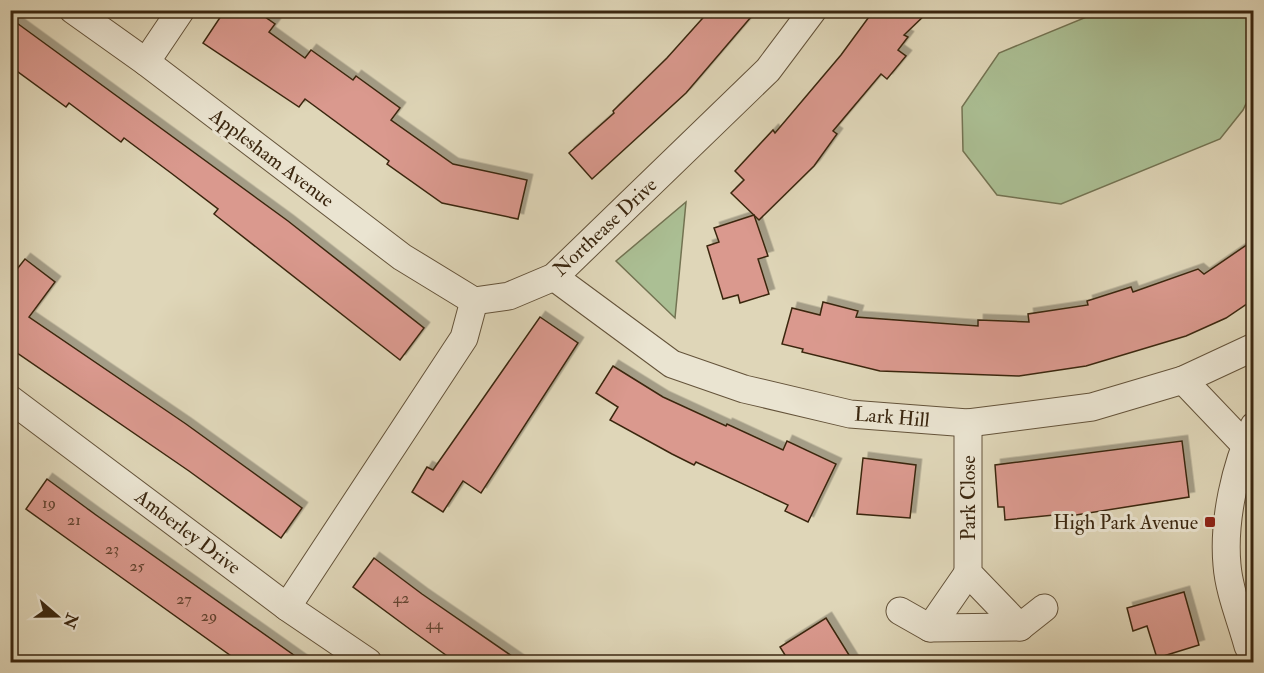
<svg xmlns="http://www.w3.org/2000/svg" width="1264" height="673" viewBox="0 0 1264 673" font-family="'IM FELL Double Pica',serif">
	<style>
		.green { fill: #abbf94; stroke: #737352; stroke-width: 1.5 }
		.building { fill: #da998e; stroke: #3b2710; stroke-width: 1.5; filter: url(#shadow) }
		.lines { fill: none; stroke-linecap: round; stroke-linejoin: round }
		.minor-casing { stroke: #64533a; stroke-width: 29 }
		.minor { stroke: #eae4d1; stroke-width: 27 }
		.poi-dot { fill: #8f2418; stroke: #eae4d1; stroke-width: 2 }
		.labels { text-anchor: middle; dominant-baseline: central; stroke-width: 6; stroke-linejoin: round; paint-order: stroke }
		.number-label { font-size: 16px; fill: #634430 }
		.street-label { font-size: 20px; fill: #3b2710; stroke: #eae4d1 }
		.poi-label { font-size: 20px; fill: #3b2710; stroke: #eae4d1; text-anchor: end }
	</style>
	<defs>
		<filter id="shadow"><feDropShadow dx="5.5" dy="-5.5" stdDeviation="0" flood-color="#0004"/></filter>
	</defs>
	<rect width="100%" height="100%" fill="#dfd6b8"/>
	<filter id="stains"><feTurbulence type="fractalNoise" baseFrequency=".00333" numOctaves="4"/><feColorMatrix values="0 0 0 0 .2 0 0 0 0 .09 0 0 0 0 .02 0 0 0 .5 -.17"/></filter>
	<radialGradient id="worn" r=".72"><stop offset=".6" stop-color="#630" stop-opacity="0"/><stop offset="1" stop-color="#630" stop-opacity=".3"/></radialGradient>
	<g class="green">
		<polygon points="1101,11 1253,11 1253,89 1243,110 1220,139 1061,204 997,195 963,151 962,107 999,53"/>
		<polygon points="686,202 675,318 616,261"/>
	</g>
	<g class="building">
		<polygon points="225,10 255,10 275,24 269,32 305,58 311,50 353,80 356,76 400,108 391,120 453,164 527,180 518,219 442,203 387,164 389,161 305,99 299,107 203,43"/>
		<polygon points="710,10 757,10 686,93 592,179 569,153 614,113 613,111 667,58"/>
		<polygon points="874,10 930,10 904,35 908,37 898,50 906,56 887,79 881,74 833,131 837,134 814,166 759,220 731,193 744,180 735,171 773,130 775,133 841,55"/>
		<polygon points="10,18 288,221 424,328 400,360 214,214 218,209 171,173 124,138 121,142 69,103 66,107 10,66"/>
		<polygon points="754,215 768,256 758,259 769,294 740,303 738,295 723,299 707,246 719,242 714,228"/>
		<polygon points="1254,240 1254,299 1226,318 1186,336 1086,366 1019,376 880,371 802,352 803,349 782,344 792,308 820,315 823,302 858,311 856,317 978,326 978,320 1029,322 1028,314 1088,305 1087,301 1131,287 1133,292 1198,269 1204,274"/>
		<polygon points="25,259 55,282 29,317 186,424 302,508 281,538 189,471 10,348 10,278"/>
		<polygon points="540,317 578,343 481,493 463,481 443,512 412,492 427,467 433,470"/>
		<polygon points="613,366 663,397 726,426 727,424 783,450 787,441 836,464 808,522 785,511 788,505 696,462 694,465 672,454 610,420 618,407 596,393"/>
		<polygon points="1182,441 1189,497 1076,515 1074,513 1005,520 1004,507 998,507 995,465"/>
		<polygon points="863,458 916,465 910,518 857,514"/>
		<polygon points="47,479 96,515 305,663 241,663 90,555 26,509"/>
		<polygon points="374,558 422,594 522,663 457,663 411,630 353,587"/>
		<polygon points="1184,592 1199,645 1157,658 1147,626 1133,631 1127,608"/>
		<polygon points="826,618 854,663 790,663 780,647"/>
	</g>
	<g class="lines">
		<defs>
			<g id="minor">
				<polyline points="73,10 146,62 402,257 474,301"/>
				<polyline points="146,62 181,10"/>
				<polyline points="554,277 672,364 744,389 850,414 968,423 1092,407 1183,380 1254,347"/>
				<polyline points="474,301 509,296 554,277 768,70 813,10"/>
				<polyline points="1183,380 1245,445"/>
				<polyline points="10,399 287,607 368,662"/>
				<polyline points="968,423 968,573 1020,627 1044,608"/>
				<path d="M1254,426C1235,466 1223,521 1227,565C1229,592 1241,620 1248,646L1254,658"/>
				<polyline points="287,607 464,338 474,301"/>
				<polyline points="900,611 930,628 1020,627"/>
				<polyline points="930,628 968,573"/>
			</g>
		</defs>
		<use href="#minor" class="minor-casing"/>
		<use href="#minor" class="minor"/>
	</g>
	<rect class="poi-dot" x="1204" y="516" width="12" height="12" rx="3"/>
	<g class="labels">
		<g class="number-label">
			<text x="49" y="503">19</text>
			<text x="74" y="520">21</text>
			<text x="112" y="549">23</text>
			<text x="137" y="566">25</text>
			<text x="401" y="598">42</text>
			<text x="184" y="599">27</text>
			<text x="209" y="616">29</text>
			<text x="434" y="624">44</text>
		</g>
		<g class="street-label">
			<text transform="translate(272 158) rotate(37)">Applesham Avenue</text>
			<text transform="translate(605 227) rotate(-43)">Northease Drive</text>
			<text transform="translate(892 417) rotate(5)">Lark Hill</text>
			<text transform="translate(968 498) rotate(-90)">Park Close</text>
			<text transform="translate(188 532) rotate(37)">Amberley Drive</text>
		</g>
		<g class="poi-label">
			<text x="1198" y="522">High Park Avenue</text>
		</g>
	</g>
	<rect width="1264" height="673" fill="none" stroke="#dfd6b8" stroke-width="36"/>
	<rect x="12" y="12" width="1240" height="649" fill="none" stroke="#3b2710" stroke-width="3"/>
	<rect x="18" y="18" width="1228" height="637" fill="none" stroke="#3b2710" stroke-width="1.5"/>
	<g transform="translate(57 616) rotate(110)" stroke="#eae4d1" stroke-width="4.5" paint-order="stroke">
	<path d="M0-4.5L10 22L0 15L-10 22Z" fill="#3b2710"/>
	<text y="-9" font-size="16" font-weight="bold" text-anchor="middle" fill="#3b2710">N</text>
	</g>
	<rect width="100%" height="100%" filter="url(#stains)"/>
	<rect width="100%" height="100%" fill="url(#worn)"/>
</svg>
